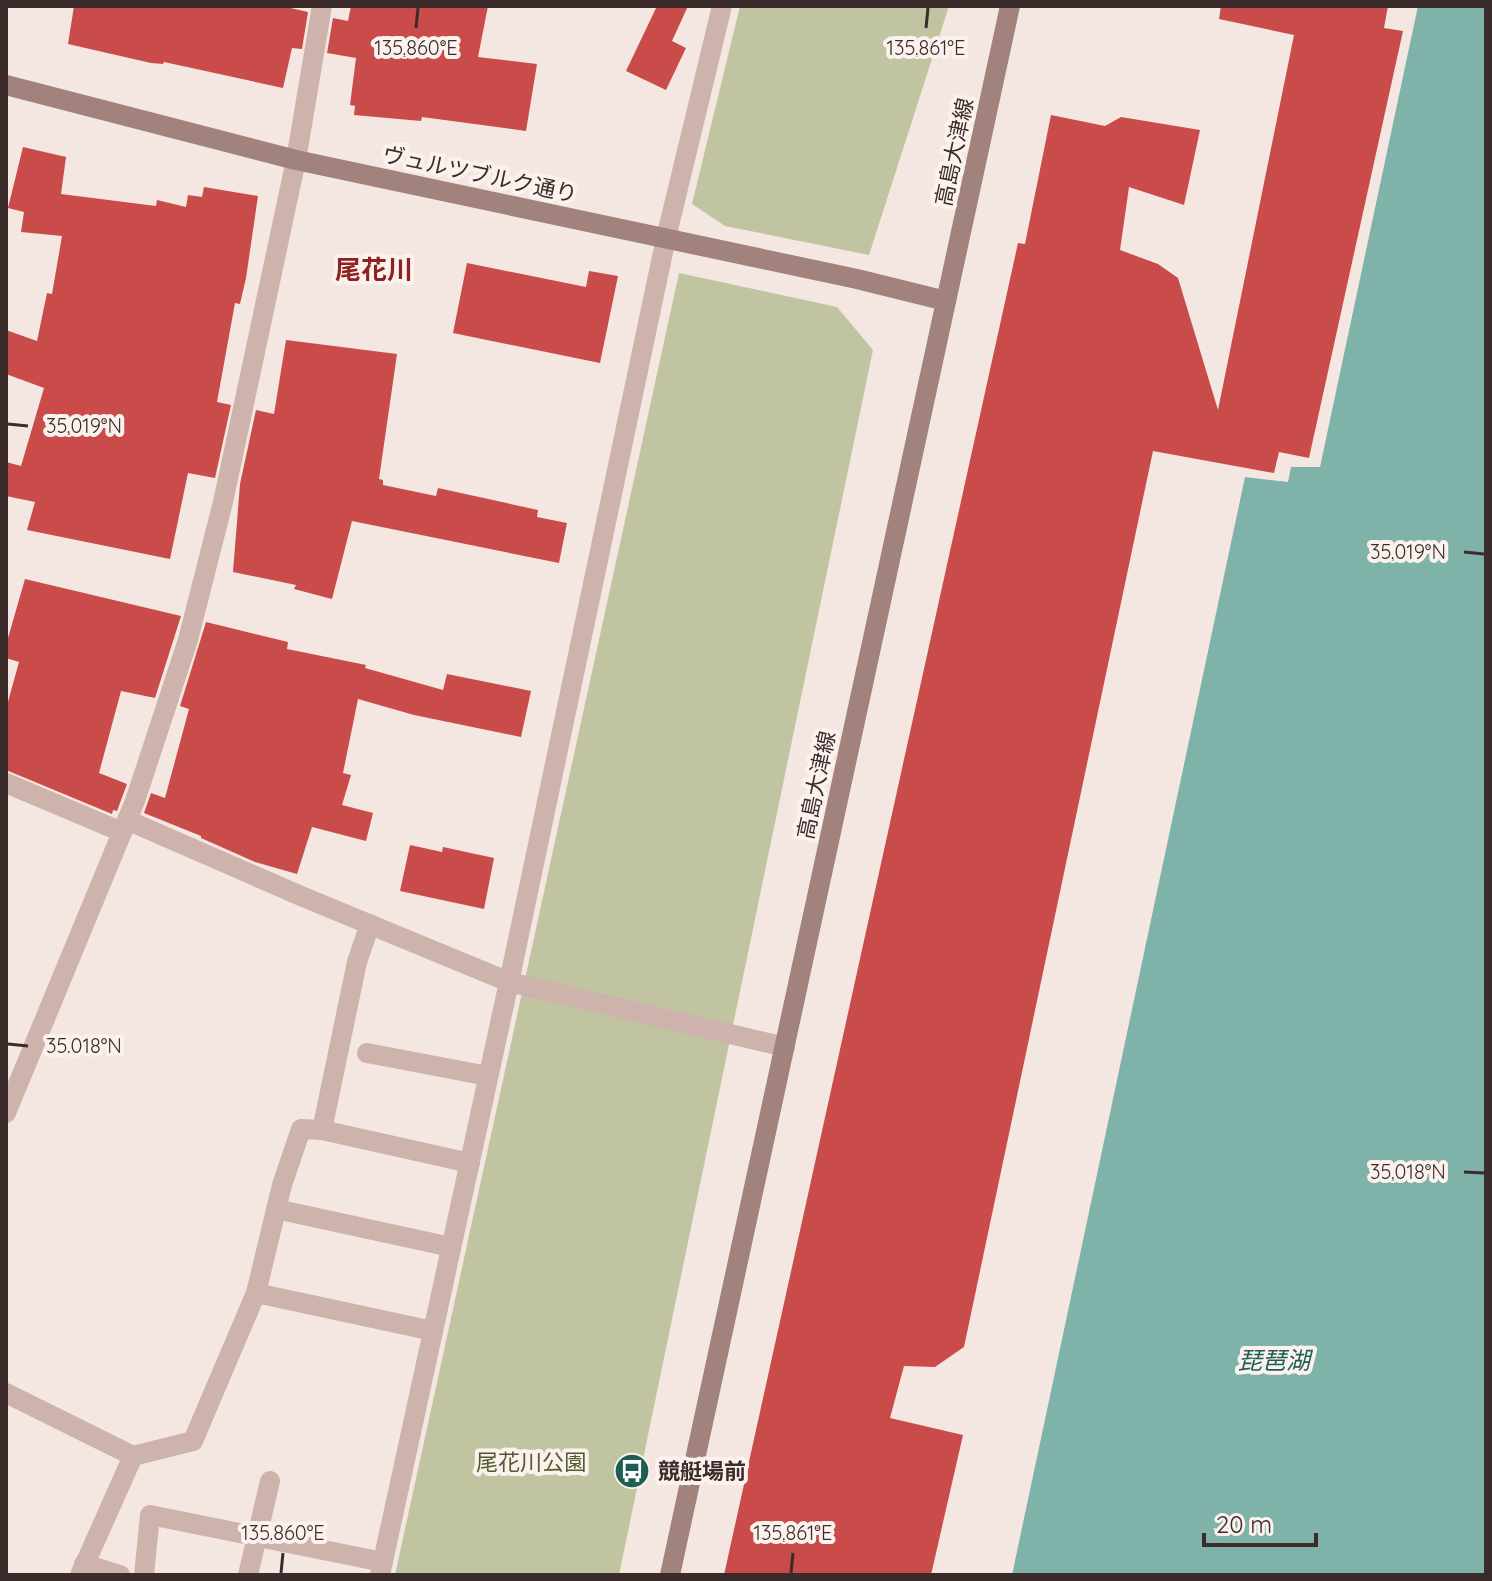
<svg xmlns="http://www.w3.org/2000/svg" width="1492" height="1581" viewBox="0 0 1492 1581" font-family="Quicksand,'Noto Sans JP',sans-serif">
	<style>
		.green { fill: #c0c4a0 }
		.water { fill: #7fb2a9 }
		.building { fill: #c94c4a }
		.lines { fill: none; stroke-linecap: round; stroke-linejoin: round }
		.lane { stroke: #cdb3ac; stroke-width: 20 }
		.street { stroke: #cdb3ac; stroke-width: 20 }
		.secondary { stroke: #a1827d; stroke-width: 20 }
		.ticks { fill: none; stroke: #3b2c2b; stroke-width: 3 }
		.labels { text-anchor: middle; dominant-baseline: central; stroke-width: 8; stroke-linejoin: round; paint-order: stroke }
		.street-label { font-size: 22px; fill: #3b2c2b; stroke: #fbf2ee }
		.park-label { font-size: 22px; fill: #545a2e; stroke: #fbf2ee }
		.poi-label { font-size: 22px; font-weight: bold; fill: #3b2c2b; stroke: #fbf2ee; text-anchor: start }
		.water-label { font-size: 24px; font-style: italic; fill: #1f5e54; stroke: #fbf2ee }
		.quarter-label { font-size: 26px; font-weight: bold; fill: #8d2221; stroke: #fbf2ee }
		.ticks-label { font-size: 20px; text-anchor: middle; fill: #3b2c2b; stroke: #fbf2ee; stroke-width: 8; stroke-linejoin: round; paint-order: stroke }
	</style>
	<rect width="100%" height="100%" fill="#f4e7e1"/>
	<g class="green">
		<polygon points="740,6 949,6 869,255 725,226 692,204"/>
		<polygon points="679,273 837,307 873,350 619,1575 395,1575"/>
	</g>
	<polygon class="water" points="1418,6 1486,6 1486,1575 1012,1575 1245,477 1288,482 1291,467 1320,467"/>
	<g class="building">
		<polygon points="74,6 282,6 308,12 302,49 292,48 283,88 164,62 163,64 151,63 68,44"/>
		<polygon points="351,6 488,6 478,57 537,64 526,131 422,117 421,121 354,115 355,106 350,105 356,58 327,53 333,18 348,21"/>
		<polygon points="657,6 688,6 672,41 686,48 666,90 626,71"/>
		<polygon points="1221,6 1388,6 1384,28 1403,31 1309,458 1279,452 1274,473 1153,451 964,1347 935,1367 904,1366 890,1418 963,1435 931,1575 724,1575 1018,243 1025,244 1051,115 1105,126 1121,117 1200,130 1184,205 1129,187 1120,250 1158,264 1178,278 1218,410 1294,35 1219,19"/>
		<polygon points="23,147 66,157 61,194 156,206 157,200 186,207 188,195 202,197 204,187 258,196 246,278 240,304 235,303 217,402 231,405 215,478 188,473 170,559 27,530 35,502 6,496 6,462 21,466 44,388 6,374 6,330 37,341 47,293 52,294 62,236 21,232 24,212 8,208"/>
		<polygon points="467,263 586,287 589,271 618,276 600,363 453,333"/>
		<polygon points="286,340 397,354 379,479 383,480 383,485 436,496 438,488 538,510 537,517 567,523 559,563 352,521 332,599 294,589 296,585 233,572 240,484 256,410 274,414"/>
		<polygon points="25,579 181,616 155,698 121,691 99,773 127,784 117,811 113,810 112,814 6,770 6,709 19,662 6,658 6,645"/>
		<polygon points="206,622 288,642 287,649 366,665 365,668 443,690 447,674 531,691 521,737 414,715 358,699 343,773 351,775 342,805 373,813 366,841 312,827 297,874 255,862 201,838 201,836 144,813 151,793 165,798 189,709 180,706"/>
		<polygon points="410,845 442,852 443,847 494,858 484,909 400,891"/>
	</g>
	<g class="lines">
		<g class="lane">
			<polyline points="127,820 301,896 509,982"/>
			<polyline points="367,1053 488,1076"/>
			<polyline points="322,1130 470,1163"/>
			<polyline points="276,1209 451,1247"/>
			<polyline points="256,1293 433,1331"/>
			<polyline points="6,1393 133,1456 80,1575"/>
			<polyline points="133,1456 193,1441 256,1293 282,1185 301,1129 322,1130 357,962 370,924"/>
			<polyline points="84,1564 120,1575"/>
			<polyline points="144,1575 150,1515 383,1562"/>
		</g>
		<g class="street">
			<polyline points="6,783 122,832"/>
			<polyline points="509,982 785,1047"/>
			<polyline points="6,1113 135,801 188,640 223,502 296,160 322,6"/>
			<polyline points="248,1575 270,1481"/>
			<polyline points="380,1575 509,982 666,238 722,6"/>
		</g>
		<g class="secondary">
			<polyline points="6,85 296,160 857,279 946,301"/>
			<polyline points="670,1575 1010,6"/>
		</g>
	</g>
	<path class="ticks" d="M416,28L418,8M926,28L928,8M8,424L28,426M1464,552L1484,554M8,1044L28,1046M1464,1172L1484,1173M281,1573L283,1553M791,1573L793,1553"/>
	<defs>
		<symbol id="bus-disc" viewBox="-11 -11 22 22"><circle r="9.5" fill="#1f5e54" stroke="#fbf2ee"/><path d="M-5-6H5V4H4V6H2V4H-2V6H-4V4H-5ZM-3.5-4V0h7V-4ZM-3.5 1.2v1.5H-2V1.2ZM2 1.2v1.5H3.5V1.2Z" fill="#fff"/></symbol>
	</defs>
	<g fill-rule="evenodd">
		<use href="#bus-disc" x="612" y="1451" width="40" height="40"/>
	</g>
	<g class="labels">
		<g class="street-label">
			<text transform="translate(954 152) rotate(-78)">高島大津線</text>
			<text transform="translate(480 174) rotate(12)">ヴュルツブルク通り</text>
			<text transform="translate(816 785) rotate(-78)">高島大津線</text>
		</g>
		<g class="park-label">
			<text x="531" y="1462">尾花川公園</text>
		</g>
		<g class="poi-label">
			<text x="658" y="1471">競艇場前</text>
		</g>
		<g class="water-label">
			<text x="1274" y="1360">琵琶湖</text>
		</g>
		<g class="quarter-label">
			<text x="374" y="269">尾花川</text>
		</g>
	</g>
	<g class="ticks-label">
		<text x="416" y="55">135.860°E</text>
		<text x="926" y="55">135.861°E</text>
		<text x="84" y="433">35.019°N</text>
		<text x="1408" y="559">35.019°N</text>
		<text x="84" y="1053">35.018°N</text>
		<text x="1408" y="1179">35.018°N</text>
		<text x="283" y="1540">135.860°E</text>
		<text x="793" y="1540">135.861°E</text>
	</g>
	<rect width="1492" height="1581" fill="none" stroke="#3b2c2b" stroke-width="16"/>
	<path d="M1204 1533v12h112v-12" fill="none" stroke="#3b2c2b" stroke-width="4"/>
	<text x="1216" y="1533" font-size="24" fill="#3b2c2b" stroke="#fbf2ee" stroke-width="6" paint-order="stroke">20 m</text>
</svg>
